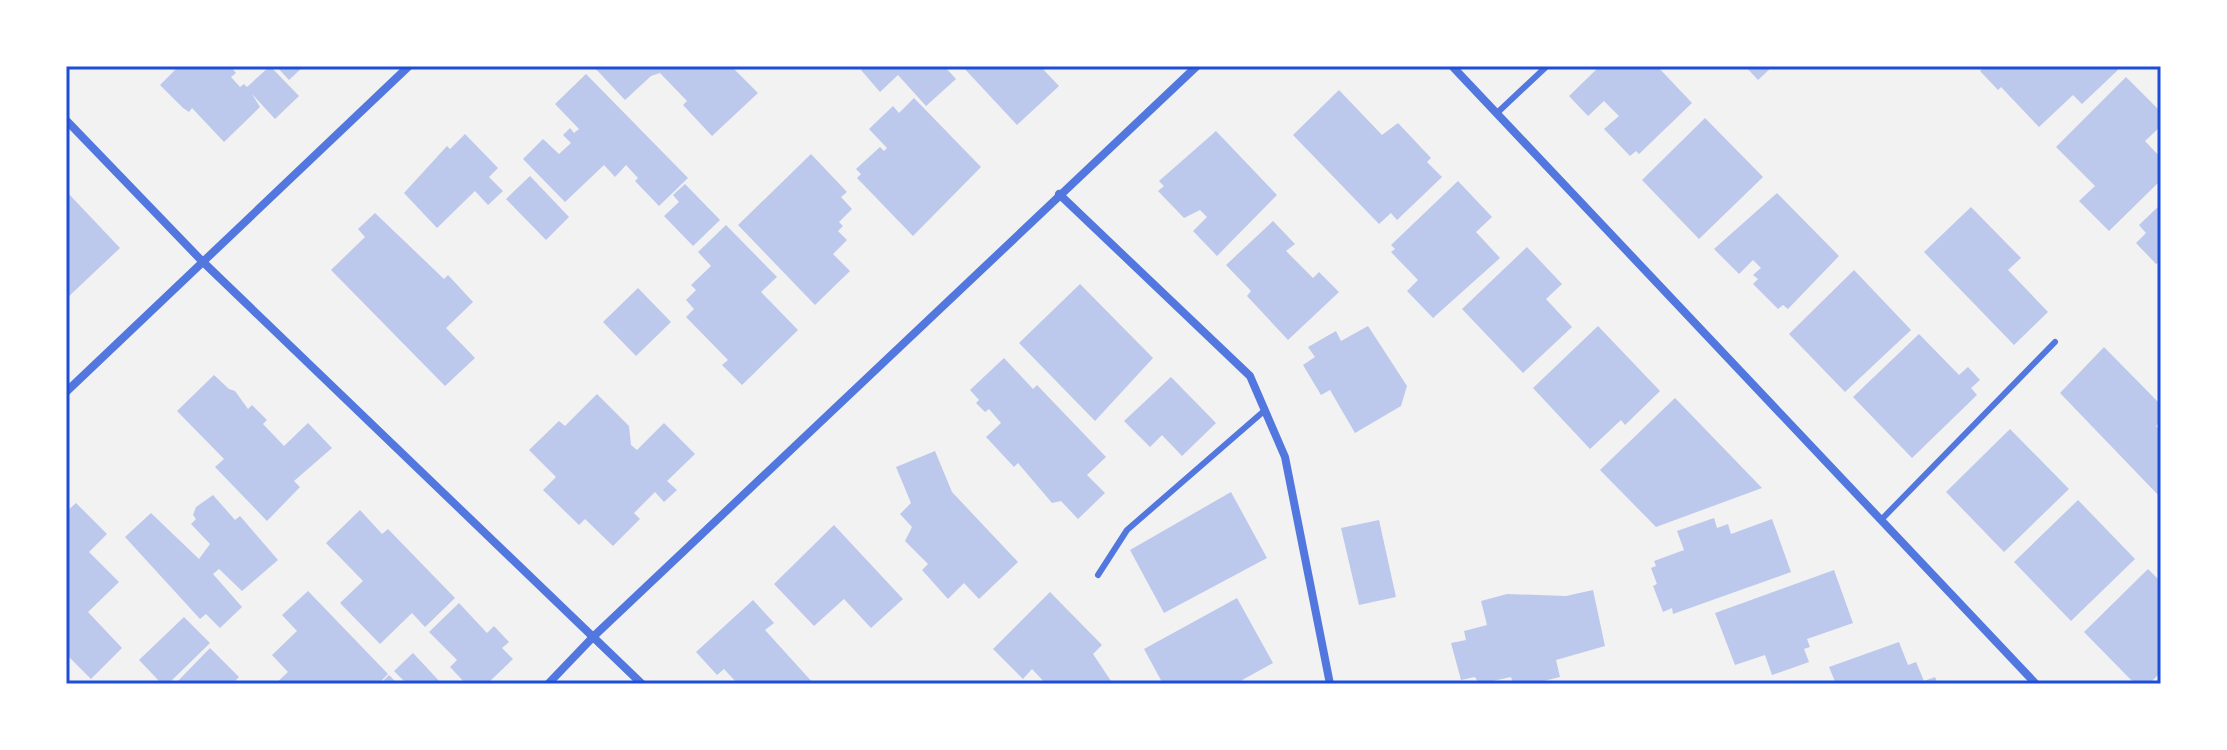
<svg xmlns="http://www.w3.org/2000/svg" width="2227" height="750" viewBox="0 0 2227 750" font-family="Rubik,sans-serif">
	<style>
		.building { fill: #bdc9ec }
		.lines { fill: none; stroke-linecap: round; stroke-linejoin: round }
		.service { stroke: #5277de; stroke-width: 6 }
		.minor { stroke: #5277de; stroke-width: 8 }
		.neatline { fill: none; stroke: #1d4ed8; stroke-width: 3 }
	</style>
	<rect width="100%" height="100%" fill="#f2f2f2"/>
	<g class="building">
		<polygon points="179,66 230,66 236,73 231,77 240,87 244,84 247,87 270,66 299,96 275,119 252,94 260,107 224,142 192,108 189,112 183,108 160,85"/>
		<polygon points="276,66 304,66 289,80"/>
		<polygon points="593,66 731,66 758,93 712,136 683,105 687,101 660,73 651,76 625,100"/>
		<polygon points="866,66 944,66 956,79 926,106 898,75 880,92 861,70"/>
		<polygon points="962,66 1040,66 1059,86 1017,125"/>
		<polygon points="1600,66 1657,66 1692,103 1639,154 1636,151 1630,156 1604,129 1619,116 1604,101 1588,116 1569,96"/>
		<polygon points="1745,66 1773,66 1758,80"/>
		<polygon points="1985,66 2115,66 2118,70 2082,104 2073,95 2039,127 2001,87 1998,90 1980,71"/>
		<polygon points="586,74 688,178 659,206 635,181 638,178 626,165 615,177 604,165 565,202 523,159 543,139 559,154 571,143 563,135 570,128 574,133 579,129 555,104"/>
		<polygon points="2126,77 2161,112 2161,126 2145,141 2161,158 2161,180 2109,231 2079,201 2095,186 2056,147"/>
		<polygon points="1339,90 1382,135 1398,123 1431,158 1427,162 1442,177 1397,220 1391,213 1379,224 1293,135"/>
		<polygon points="914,98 981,167 913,236 857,178 861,174 856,169 880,147 884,151 887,148 869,129 893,106 899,113"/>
		<polygon points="1705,118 1763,177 1699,239 1642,180"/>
		<polygon points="1216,131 1277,195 1217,256 1193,231 1207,217 1200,210 1184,218 1158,191 1164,186 1159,181"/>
		<polygon points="465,134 498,168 489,177 503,191 488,205 475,191 437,228 404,193 447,146 450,149"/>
		<polygon points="811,154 847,192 841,197 852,209 839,222 843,226 838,231 847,240 833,254 850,271 815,305 738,225"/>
		<polygon points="530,176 569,217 546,240 506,199"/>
		<polygon points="1458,181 1492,217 1476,232 1500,258 1433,318 1407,291 1418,280 1391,252 1395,249 1391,245"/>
		<polygon points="685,184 720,220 693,246 664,216 679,202 673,195"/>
		<polygon points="66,191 120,248 66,299"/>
		<polygon points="1777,193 1839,256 1788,309 1783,305 1778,309 1753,284 1758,279 1753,275 1761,268 1753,260 1739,274 1714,249"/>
		<polygon points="2161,204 2161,261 2156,264 2136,243 2146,233 2139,225"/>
		<polygon points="1971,207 2021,258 2008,270 2048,312 2014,345 1924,252"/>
		<polygon points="375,213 444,279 448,275 473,302 446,328 475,358 445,386 331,270 365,237 358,229"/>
		<polygon points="1273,221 1295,244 1286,251 1313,278 1319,272 1339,292 1288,340 1247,296 1251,291 1226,265"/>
		<polygon points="726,225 777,277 761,292 798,330 742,385 722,365 728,360 686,317 694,309 686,300 696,290 691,285 711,266 698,252"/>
		<polygon points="1527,247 1562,284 1546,299 1572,327 1523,373 1462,309"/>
		<polygon points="1854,270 1911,330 1845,392 1789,334"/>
		<polygon points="1080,284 1153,358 1095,421 1019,343"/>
		<polygon points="638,288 671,322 636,356 603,322"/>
		<polygon points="1368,326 1407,386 1401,406 1355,433 1330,390 1321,395 1303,365 1315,357 1308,347 1336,331 1341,341"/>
		<polygon points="1598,326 1660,391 1625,425 1621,420 1590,449 1533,388"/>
		<polygon points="1919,334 1959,375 1968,367 1980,380 1971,388 1977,395 1912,458 1853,397"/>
		<polygon points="2104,347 2161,405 2161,421 2156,426 2161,432 2161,498 2060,393"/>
		<polygon points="1004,358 1033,389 1037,385 1106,457 1087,475 1105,493 1078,519 1061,501 1052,503 1018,463 1014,467 986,437 1001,423 989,409 985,412 976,403 979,400 970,390"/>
		<polygon points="214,375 229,389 235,391 248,409 252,405 267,420 263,424 284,446 308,423 332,448 294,481 300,487 267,521 215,467 224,459 177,411"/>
		<polygon points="1171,377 1216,423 1182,456 1162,435 1150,447 1124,421"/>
		<polygon points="597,394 629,426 631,445 637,450 664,423 695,454 667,481 677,490 664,502 655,492 634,513 640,519 613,546 585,519 579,525 543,490 556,477 529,450 559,421 565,426"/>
		<polygon points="1675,398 1762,488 1656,527 1600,470"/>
		<polygon points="2010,429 2069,489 2004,552 1946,492"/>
		<polygon points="935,451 952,492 1018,562 979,599 964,583 948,599 922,570 928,564 905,541 912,527 900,514 911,503 896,467"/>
		<polygon points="1231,492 1267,558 1164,613 1130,550"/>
		<polygon points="213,495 235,520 240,516 278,560 242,591 219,569 213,574 242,607 220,628 206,614 200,619 125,537 151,513 199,559 210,544 191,524 196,519 193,515 196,507"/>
		<polygon points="2078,500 2135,559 2071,621 2014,562"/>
		<polygon points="76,503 107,534 89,552 119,582 88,612 122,648 91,679 66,654 66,512"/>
		<polygon points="360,510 382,534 388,529 455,598 425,627 412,613 380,644 340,603 363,581 326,543"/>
		<polygon points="1714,518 1717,528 1728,524 1731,534 1772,519 1791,572 1673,614 1672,608 1663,612 1653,586 1657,584 1651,568 1656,566 1654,561 1684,550 1677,531"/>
		<polygon points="1379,520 1396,597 1359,605 1341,528"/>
		<polygon points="834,525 903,599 871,628 844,599 814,626 774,584"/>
		<polygon points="2148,569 2161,582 2161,672 2149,684 2135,684 2084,632"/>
		<polygon points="1834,570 1853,623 1807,639 1810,647 1804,649 1809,662 1772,675 1765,655 1735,665 1715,613"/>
		<polygon points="1593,590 1605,646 1556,660 1560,677 1531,684 1513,684 1511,677 1479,684 1475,677 1461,680 1451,643 1466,640 1464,631 1487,625 1481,601 1507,594 1566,596"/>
		<polygon points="308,591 388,674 378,684 275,684 288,672 272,655 297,631 282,615"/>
		<polygon points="1050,592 1102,645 1093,654 1113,684 1046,684 1032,669 1023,679 993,649"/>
		<polygon points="1237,598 1273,663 1235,684 1163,684 1144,649"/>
		<polygon points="753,600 774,623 765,630 814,684 738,684 724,669 717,675 696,652"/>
		<polygon points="459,603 487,633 494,626 509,642 502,648 513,659 487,684 466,684 450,667 457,660 429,632"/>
		<polygon points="184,617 210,643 168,684 162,684 139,660"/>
		<polygon points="1899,642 1908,665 1916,662 1924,681 1935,677 1938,684 1836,684 1829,667"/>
		<polygon points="210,648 239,677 235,681 238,684 179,684 177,682"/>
		<polygon points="413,653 442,684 407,684 394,671"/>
		<polygon points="389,675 398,684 380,684"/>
	</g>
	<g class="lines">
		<g class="service">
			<polyline points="1497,113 1547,66"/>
			<polyline points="1881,520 2055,342"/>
			<polyline points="1098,575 1127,530 1264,411"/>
		</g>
		<g class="minor">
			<polyline points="1452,66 2036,684"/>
			<polyline points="66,120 201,260 642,684"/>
			<polyline points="1059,194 1250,376 1285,457 1330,684"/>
			<polyline points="66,392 409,66"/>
			<polyline points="548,684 594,636 1197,66"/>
		</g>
	</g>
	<rect width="2227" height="750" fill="none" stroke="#ffffff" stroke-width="136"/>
	<rect x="68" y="68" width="2091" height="614" class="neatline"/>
</svg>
